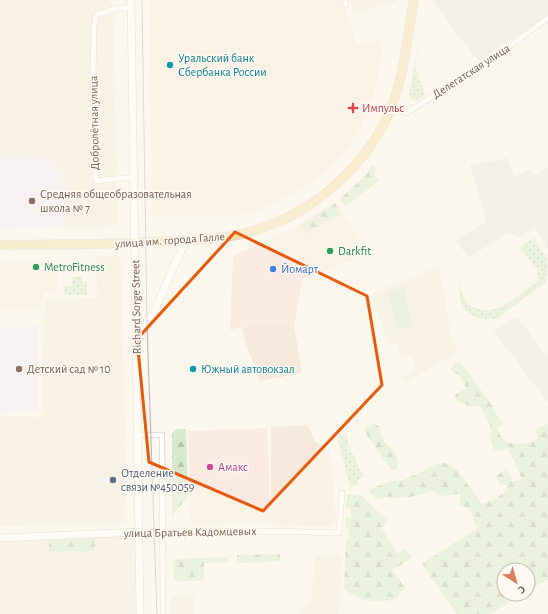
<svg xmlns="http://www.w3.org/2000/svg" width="548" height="614" viewBox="0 0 548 614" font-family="'Alegreya Sans',sans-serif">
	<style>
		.residential { fill: #f4e9db }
		.commercial { fill: #fbeae1 }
		.industrial { fill: #ece7e1 }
		.education { fill: #f4e9f9 }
		.grass { fill: url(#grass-dots) }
		.forest { fill: url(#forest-firs) }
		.park { fill: #d6eacb }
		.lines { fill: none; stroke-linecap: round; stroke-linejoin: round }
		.street-casing { stroke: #cfc0b1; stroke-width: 6 }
		.secondary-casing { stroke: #d2c0b0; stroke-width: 8 }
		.primary-casing { stroke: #dcd5d1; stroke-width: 10 }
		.street { stroke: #fff; stroke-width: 5 }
		.secondary { stroke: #fff; stroke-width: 7 }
		.primary { stroke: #f7dda9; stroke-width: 8 }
		.tram { stroke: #bbaac7; stroke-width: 1 }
		.marked { fill: none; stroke: #e8590c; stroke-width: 3; stroke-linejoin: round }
		.culture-dot { fill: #0f9aa8; stroke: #fefaf3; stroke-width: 1.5 }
		.health-dot { fill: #e0444e; stroke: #fefaf3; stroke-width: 1.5 }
		.education-dot { fill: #8d6e63; stroke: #fefaf3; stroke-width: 1.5 }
		.leisure-dot { fill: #2e9e5b; stroke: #fefaf3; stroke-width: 1.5 }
		.shop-dot { fill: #3f7fe0; stroke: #fefaf3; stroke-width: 1.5 }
		.hotel-dot { fill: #d1479c; stroke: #fefaf3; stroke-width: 1.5 }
		.service-dot { fill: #5c6f8a; stroke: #fefaf3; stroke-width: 1.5 }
		.labels { text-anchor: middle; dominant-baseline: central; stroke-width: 3; stroke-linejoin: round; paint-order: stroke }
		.culture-label { font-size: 12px; fill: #0d838f; stroke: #fefaf3; text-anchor: start }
		.street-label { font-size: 12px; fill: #785f4f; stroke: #fefaf3 }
		.health-label { font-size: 12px; fill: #be3a42; stroke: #fefaf3; text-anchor: start }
		.education-label { font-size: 12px; fill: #785e54; stroke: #fefaf3; text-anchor: start }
		.leisure-label { font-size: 12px; fill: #27864d; stroke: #fefaf3; text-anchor: start }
		.shop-label { font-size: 12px; fill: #366cbe; stroke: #fefaf3; text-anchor: start }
		.hotel-label { font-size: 12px; fill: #b23c85; stroke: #fefaf3; text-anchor: start }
		.service-label { font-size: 12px; fill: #4e5e75; stroke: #fefaf3; text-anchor: start }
	</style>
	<defs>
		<pattern id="grass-dots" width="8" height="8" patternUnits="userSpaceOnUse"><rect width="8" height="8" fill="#d6eacb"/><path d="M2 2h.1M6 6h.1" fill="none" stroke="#b2c1a7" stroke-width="1.8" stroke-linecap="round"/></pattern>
		<pattern id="forest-firs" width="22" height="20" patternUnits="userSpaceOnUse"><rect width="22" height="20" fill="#d6eacb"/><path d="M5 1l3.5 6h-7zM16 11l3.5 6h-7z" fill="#b2c1a7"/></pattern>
	</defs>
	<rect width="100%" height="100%" fill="#fcf7ed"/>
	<g class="residential">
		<polygon points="0,0 110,0 113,6 118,224 109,227 64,227 63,174 49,158 0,156"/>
		<polygon points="350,0 396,0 395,2 354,14"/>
		<polygon points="96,256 115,256 121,259 127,521 122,523 0,526 0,416 41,417 45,300 97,298"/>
		<polygon points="439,266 451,335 457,352 405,383 403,378 415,368 411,355 401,357 396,344 389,345 371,294"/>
		<polygon points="252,325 294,326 302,373 260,381 246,343 242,328"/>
		<polygon points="307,425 315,441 330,452 336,519 329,526 281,527 271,524 271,427"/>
		<polygon points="134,535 136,614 0,614 0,543"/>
		<polygon points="315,555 337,555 342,557 339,614 300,614 300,608 311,603"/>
		<polygon points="194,595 194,614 171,614 171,596"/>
	</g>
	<g class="commercial">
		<polygon points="149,0 342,0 357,44 378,40 383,51 371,104 361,127 348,148 338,160 311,183 271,205 250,214 224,216 152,217"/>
		<polygon points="336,202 356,233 365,254 312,277 303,278 294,326 252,325 230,330 233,256 289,230"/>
		<polygon points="0,262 57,262 57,292 43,292 43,309 0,309"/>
		<polygon points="267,428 271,522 191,525 188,431"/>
	</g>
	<g class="industrial">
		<polygon points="434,0 548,0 548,13 539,21 540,22 523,34 521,33 479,61 475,55 473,55 433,2"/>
		<polygon points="507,158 515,176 530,169 535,174 548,167 548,251 535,228 520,237 508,233 468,258 456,240 486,221 470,165"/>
		<polygon points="516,317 519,319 548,358 548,403 493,330"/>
	</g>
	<g class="education">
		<polygon points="0,156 49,158 63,174 64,227 0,228"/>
		<polygon points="38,326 38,410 0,412 0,328"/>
	</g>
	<g class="grass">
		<polygon points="421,28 415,66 425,94 421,98 416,101 412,100 409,96"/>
		<path d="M534,238L548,260L546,282L498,318L485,320L471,315L464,309L460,298L459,278C460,284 461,291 463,296C465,301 470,305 474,307C496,319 520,294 537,281L538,276V271L520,247Z"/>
		<polygon points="72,277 82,277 82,282 87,282 87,295 64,295 64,286 72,286"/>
		<polygon points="346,433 349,440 347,442 364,477 358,480 359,484 350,487 337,436"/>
	</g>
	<g class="forest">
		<polygon points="372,165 377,168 374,173 379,181 346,206 340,199 367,174"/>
		<polygon points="335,203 341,214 305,234 302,224"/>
		<path d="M455,361L461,363L494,408L497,416L504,424L497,427L501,437L507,442L516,444L529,443L538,438L535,429L548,424V583L546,580L528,591V570H504V594H523L490,614H457L422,564L477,528L469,508L459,505L460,494L439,496L434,491L411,497L377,498L370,493V489L391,481L404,480L437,464L446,463L458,471L482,504C491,500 506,496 507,485H500L496,477L500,473L506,470L511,474L512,482L522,479L508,448L499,452L494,450L491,440V427L480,406H469L457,401L455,395L466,388L461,377L450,370Z"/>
		<polygon points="374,423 380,427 381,435 385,443 394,450 397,456 398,468 392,471 364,431 364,429"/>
		<polygon points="177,429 186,429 188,497 172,516 172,433"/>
		<path d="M348,494L361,495L387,520L382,529L397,553L405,549L411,556L410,559L393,570L405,588L401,591L398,598C380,605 359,601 344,589L346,539H349V529L345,528L346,517H351V509L346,508V501Z"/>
		<polygon points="95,538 95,551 49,552 49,539"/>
		<polygon points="280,554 280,561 237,563 237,555"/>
		<polygon points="228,557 228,562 204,563 204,580 174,581 173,559"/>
	</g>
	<polygon class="park" points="404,287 413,326 397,330 388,291"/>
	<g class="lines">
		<defs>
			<g id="street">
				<polyline points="345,0 346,5"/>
				<polyline points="131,8 119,8 96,15 94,26 93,77 96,181 134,177"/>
				<polyline points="391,108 406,113 493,58 548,18"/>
				<polyline points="138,435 162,435 163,614"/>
				<polyline points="139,532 273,531 339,533 342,493"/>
			</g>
			<g id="secondary">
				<polyline points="131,0 140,614"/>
				<polyline points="137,343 147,321 155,310 178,257 186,241"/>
				<polyline points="0,538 139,532"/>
			</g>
			<path id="primary" d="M0,245C50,244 101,245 151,242C185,240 220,241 253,231C313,214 369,164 392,106C404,75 408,33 414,0"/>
		</defs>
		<use href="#street" class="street-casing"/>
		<use href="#secondary" class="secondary-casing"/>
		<use href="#primary" class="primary-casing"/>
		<use href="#street" class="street"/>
		<use href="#secondary" class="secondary"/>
		<use href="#primary" class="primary"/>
		<polyline class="tram" points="142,0 147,324 157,614"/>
	</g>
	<path d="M0 0H548V614H0ZM235,232L367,296L382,385L263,511L149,462L137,339Z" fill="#fcf7ed" fill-opacity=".55" fill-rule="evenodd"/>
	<path class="marked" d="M235,232L367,296L382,385L263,511L149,462L137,339Z"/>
	<g class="culture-dot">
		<circle cx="170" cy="65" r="4"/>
		<circle cx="193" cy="369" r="4"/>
	</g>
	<path class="health-dot" d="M351 102h4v4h4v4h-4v4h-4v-4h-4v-4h4z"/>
	<g class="education-dot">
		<circle cx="32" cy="201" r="4"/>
		<circle cx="19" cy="369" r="4"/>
	</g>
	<g class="leisure-dot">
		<circle cx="330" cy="251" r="4"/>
		<circle cx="36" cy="267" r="4"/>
	</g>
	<circle class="shop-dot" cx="273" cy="269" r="4"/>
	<circle class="hotel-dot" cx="210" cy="467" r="4"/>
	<circle class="service-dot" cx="113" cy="480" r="4"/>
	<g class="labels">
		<g class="culture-label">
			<text x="178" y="58">Уральский банк<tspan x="178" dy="14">Сбербанка России</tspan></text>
			<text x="201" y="369">Южный автовокзал</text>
		</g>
		<g class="street-label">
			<text transform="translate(471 71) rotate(-33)">Делегатская улица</text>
			<text transform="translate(94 123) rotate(-91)">Добролётная улица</text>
			<text transform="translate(170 240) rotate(-4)">улица им. города Галле</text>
			<text transform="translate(136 307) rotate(-91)">Richard Sorge Street</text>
			<text transform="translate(190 532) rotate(-1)">улица Братьев Кадомцевых</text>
		</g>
		<g class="health-label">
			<text x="362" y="108">Импульс</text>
		</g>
		<g class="education-label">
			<text x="40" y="194">Средняя общеобразовательная<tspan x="40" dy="14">школа № 7</tspan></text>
			<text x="27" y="369">Детский сад № 10</text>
		</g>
		<g class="leisure-label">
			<text x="338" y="251">Darkfit</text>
			<text x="44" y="267">MetroFitness</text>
		</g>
		<g class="shop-label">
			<text x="281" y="269">Йомарт</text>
		</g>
		<g class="hotel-label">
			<text x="218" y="467">Амакс</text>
		</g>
		<g class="service-label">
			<text x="121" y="473">Отделение<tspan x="121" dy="14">связи №450059</tspan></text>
		</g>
	</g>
	<g transform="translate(516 582) rotate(143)"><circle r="19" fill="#fefaf3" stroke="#c8bcb1"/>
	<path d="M0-3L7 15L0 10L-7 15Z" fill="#df7c59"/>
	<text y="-6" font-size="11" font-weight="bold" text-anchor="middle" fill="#785f4f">С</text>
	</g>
</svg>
